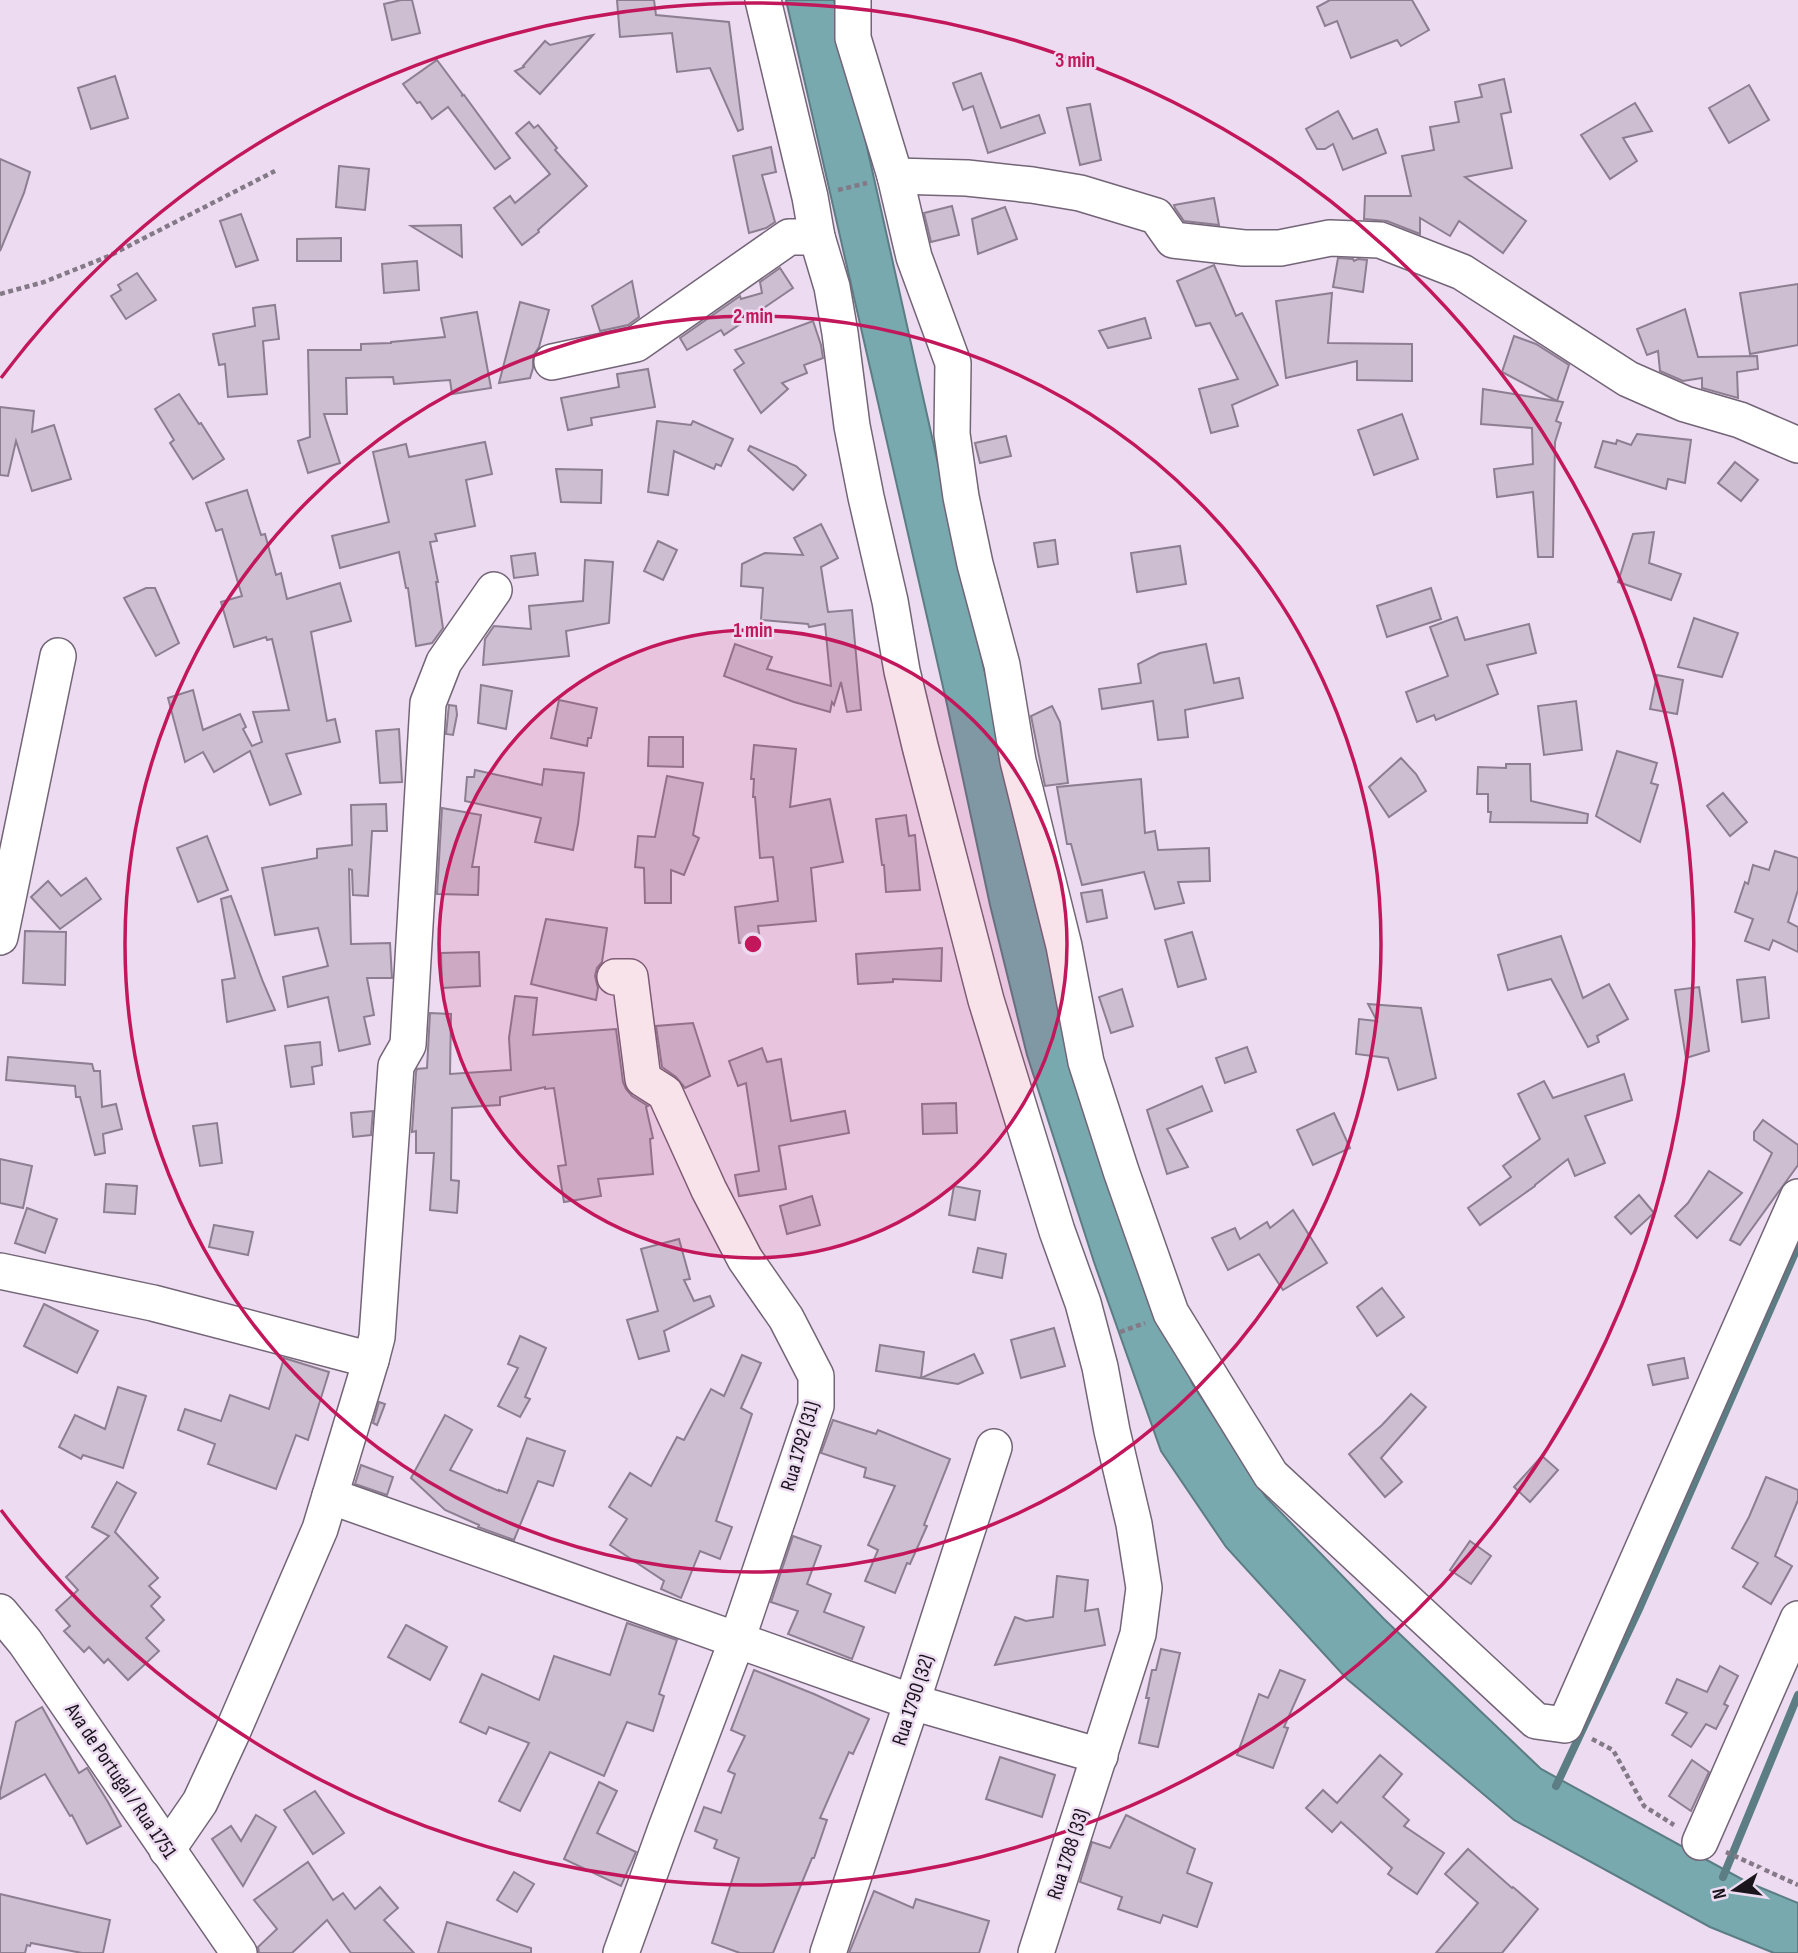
<svg xmlns="http://www.w3.org/2000/svg" width="1798" height="1953" viewBox="0 0 1798 1953" font-family="'Sofia Sans Condensed',sans-serif">
	<style>
		.water { fill: #77a9af; stroke: #5b7d83; stroke-width: 2 }
		.lines { fill: none; stroke-linecap: round; stroke-linejoin: round }
		.stream { stroke: #5b7d83; stroke-width: 8 }
		.building { fill: #cebed2; stroke: #8d7e91; stroke-width: 2 }
		.minor-casing { stroke: #736577; stroke-width: 38 }
		.path { stroke: #847987; stroke-width: 4.5; stroke-dasharray: 5 3.5; stroke-linecap: butt }
		.minor { stroke: #fff; stroke-width: 35 }
		.ring { fill: none; stroke: #c2185b; stroke-width: 3.5 }
		.labels { text-anchor: middle; dominant-baseline: central; stroke-width: 5; stroke-linejoin: round; paint-order: stroke }
		.street-label { font-size: 21px; fill: #1a151c; stroke: #eddcf1 }
		.centre { fill: #c2185b; stroke: #eddcf1; stroke-width: 3.5 }
		.ring-label { font-size: 21px; text-anchor: middle; font-weight: bold; fill: #c2185b; stroke: #eddcf1; stroke-width: 5; stroke-linejoin: round; paint-order: stroke }
	</style>
	<rect width="100%" height="100%" fill="#eddcf1"/>
	<polygon class="water" points="786,0 834,0 1026,856 1125,1217 1192,1383 1266,1497 1384,1619 1541,1769 1747,1882 1798,1903 1798,1953 1774,1953 1710,1927 1514,1820 1347,1679 1226,1547 1161,1451 1094,1262 1027,1055 990,905 946,700"/>
	<g class="lines">
		<g class="stream">
			<polyline points="1556,1786 1640,1607 1798,1246"/>
			<polyline points="1723,1877 1798,1695"/>
		</g>
	</g>
	<g class="building">
		<polygon points="401,0 412,0 420,33 392,40 384,4"/>
		<polygon points="617,0 654,0 656,15 729,22 743,129 738,131 710,68 677,72 672,33 620,37"/>
		<polygon points="1330,0 1412,0 1429,30 1401,46 1397,40 1351,58 1337,21 1325,26 1317,7"/>
		<polygon points="593,35 540,94 515,71 524,67 523,66 545,41 550,45"/>
		<polygon points="437,60 463,95 461,96 464,95 510,158 495,169 448,107 432,119 420,102 417,103 403,84"/>
		<polygon points="981,73 1001,128 1039,115 1045,133 988,153 973,106 963,110 953,83"/>
		<polygon points="115,76 128,118 91,129 78,88"/>
		<polygon points="1504,79 1511,112 1501,114 1512,168 1465,177 1526,221 1503,253 1459,221 1450,236 1420,218 1420,234 1387,221 1364,219 1365,196 1411,196 1402,156 1434,150 1430,127 1459,122 1455,102 1482,97 1479,85"/>
		<polygon points="1749,85 1769,120 1729,143 1709,108"/>
		<polygon points="1635,103 1652,131 1623,138 1637,161 1610,179 1581,135"/>
		<polygon points="1090,104 1101,160 1080,165 1067,108"/>
		<polygon points="1338,111 1353,139 1377,129 1386,153 1343,170 1333,144 1325,149 1317,149 1306,129"/>
		<polygon points="529,122 534,128 538,125 557,148 555,150 587,186 538,230 539,232 522,245 494,208 510,196 515,203 550,174 516,133"/>
		<polygon points="771,147 776,172 762,175 775,222 766,228 749,233 733,156"/>
		<polygon points="0,159 30,172 24,193 0,251"/>
		<polygon points="339,166 369,169 365,210 336,207"/>
		<polygon points="1214,198 1219,225 1184,221 1175,208 1174,205"/>
		<polygon points="952,206 959,235 931,242 924,213"/>
		<polygon points="1005,207 1017,239 978,254 972,219"/>
		<polygon points="241,214 258,260 236,267 220,221"/>
		<polygon points="461,225 462,257 411,226"/>
		<polygon points="341,238 341,261 297,261 297,239"/>
		<polygon points="1338,258 1353,259 1354,261 1358,259 1367,260 1363,292 1333,287"/>
		<polygon points="417,261 419,290 384,293 382,264"/>
		<polygon points="1214,265 1236,316 1242,313 1278,385 1232,405 1238,426 1211,433 1199,389 1238,379 1210,323 1196,326 1177,281"/>
		<polygon points="780,268 793,288 724,335 721,330 687,350 680,338 740,296 741,299 762,293 760,282"/>
		<polygon points="137,273 156,300 126,319 111,296 121,290 118,285"/>
		<polygon points="632,281 639,317 628,325 600,331 592,306"/>
		<polygon points="1798,284 1798,345 1750,354 1740,293"/>
		<polygon points="1332,293 1328,343 1412,344 1412,381 1357,380 1357,361 1286,378 1276,301"/>
		<polygon points="520,302 549,310 539,347 533,356 533,368 530,378 499,383"/>
		<polygon points="275,305 279,339 263,341 267,394 228,397 225,364 219,365 213,334 255,326 253,308"/>
		<polygon points="1685,309 1698,357 1757,356 1758,369 1737,372 1738,398 1702,388 1702,378 1683,381 1660,371 1658,351 1647,355 1637,329"/>
		<polygon points="477,312 491,388 452,394 450,380 394,384 393,377 346,378 347,414 324,414 340,463 308,473 298,441 310,437 308,350 361,350 361,344 391,343 391,342 445,337 441,318"/>
		<polygon points="1145,318 1151,338 1108,348 1099,331"/>
		<polygon points="813,321 821,345 823,358 804,365 807,373 782,383 788,389 761,413 734,370 744,363 735,350"/>
		<polygon points="1514,336 1536,344 1569,365 1557,401 1502,372"/>
		<polygon points="648,369 655,407 591,418 592,425 568,430 561,398 619,387 617,374"/>
		<polygon points="1483,389 1563,402 1556,421 1561,423 1555,442 1553,557 1538,557 1533,492 1497,497 1494,469 1533,464 1532,428 1481,424"/>
		<polygon points="179,394 199,424 201,423 224,459 193,479 170,443 174,440 155,409"/>
		<polygon points="0,407 34,411 32,432 54,425 71,479 32,491 16,441 8,476 0,475"/>
		<polygon points="1402,414 1418,459 1374,475 1358,430"/>
		<polygon points="657,421 691,425 693,421 733,439 721,466 716,464 714,469 674,451 668,495 648,492"/>
		<polygon points="1637,434 1691,440 1685,483 1668,479 1666,489 1595,467 1603,441 1616,444 1617,440 1631,445"/>
		<polygon points="1006,436 1011,456 980,463 975,443"/>
		<polygon points="485,442 492,474 466,480 475,526 435,534 437,541 430,542 438,582 436,582 443,628 432,643 416,646 408,588 406,588 399,552 340,568 332,536 389,522 373,452 406,444 409,457"/>
		<polygon points="750,446 796,466 806,475 793,490 748,450"/>
		<polygon points="1735,462 1758,480 1741,501 1718,483"/>
		<polygon points="556,469 602,470 601,503 561,502"/>
		<polygon points="247,490 261,535 265,534 276,575 281,573 287,599 340,583 351,621 311,632 327,721 335,719 340,742 286,754 301,794 270,805 250,751 214,772 203,752 185,762 168,698 193,690 203,730 240,714 246,727 243,729 252,746 262,742 253,712 289,710 272,639 267,640 266,637 234,647 221,602 242,596 222,529 216,531 206,503"/>
		<polygon points="821,524 838,558 821,567 828,612 852,610 861,710 847,712 841,682 834,705 832,702 830,712 794,702 724,676 735,644 772,657 767,669 831,686 825,624 809,627 808,624 761,620 763,588 741,586 742,564 765,553 803,555 794,538"/>
		<polygon points="1654,532 1649,563 1681,574 1671,600 1618,582 1633,534"/>
		<polygon points="1055,540 1058,564 1038,567 1034,543"/>
		<polygon points="658,541 677,550 663,580 644,571"/>
		<polygon points="1180,546 1186,584 1137,592 1131,553"/>
		<polygon points="535,553 538,575 514,578 511,556"/>
		<polygon points="585,560 613,562 609,623 566,631 569,656 483,665 485,639 494,626 531,629 529,606 583,601"/>
		<polygon points="146,588 155,588 179,643 156,656 124,598"/>
		<polygon points="1431,588 1441,619 1387,637 1377,606"/>
		<polygon points="1457,617 1465,640 1529,624 1536,653 1487,665 1498,694 1436,720 1434,715 1417,722 1406,692 1448,676 1430,627"/>
		<polygon points="1694,618 1738,633 1722,677 1678,667"/>
		<polygon points="1206,644 1214,683 1239,678 1243,698 1185,710 1188,737 1158,740 1153,701 1102,709 1099,689 1141,683 1138,664 1160,653"/>
		<polygon points="1657,675 1683,680 1677,714 1650,709"/>
		<polygon points="481,685 512,691 506,729 478,723"/>
		<polygon points="559,700 597,708 591,738 588,738 587,746 551,738"/>
		<polygon points="1576,701 1582,750 1544,755 1538,706"/>
		<polygon points="449,705 456,706 457,715 453,735 446,734"/>
		<polygon points="1052,706 1060,722 1068,783 1045,786 1031,716"/>
		<polygon points="399,729 402,782 380,783 376,731"/>
		<polygon points="649,737 683,737 683,767 648,766"/>
		<polygon points="754,745 796,749 790,807 830,799 843,862 811,868 816,921 758,926 760,941 739,943 735,907 778,901 773,857 760,858 755,797 753,797 754,779 751,779"/>
		<polygon points="1617,751 1657,763 1651,783 1658,785 1640,842 1596,816"/>
		<polygon points="1401,758 1416,774 1426,791 1389,817 1369,787"/>
		<polygon points="1506,764 1530,764 1531,801 1588,814 1587,823 1490,822 1491,812 1488,812 1488,794 1477,794 1478,767 1506,768"/>
		<polygon points="544,769 584,773 578,824 573,850 535,842 541,818 465,801 467,777 474,777 475,770 542,785"/>
		<polygon points="667,776 703,783 693,835 699,838 684,875 671,870 671,903 645,903 644,868 635,867 638,836 655,837"/>
		<polygon points="1141,779 1145,833 1155,831 1158,850 1209,848 1210,881 1178,882 1184,903 1155,909 1144,872 1082,885 1071,844 1067,844 1057,787"/>
		<polygon points="1723,793 1747,822 1730,836 1707,806"/>
		<polygon points="386,804 387,831 372,831 368,896 353,895 352,870 349,869 351,944 390,943 392,978 367,978 374,1015 364,1017 370,1044 339,1051 328,997 288,1007 283,977 328,966 318,928 275,935 262,868 317,858 317,849 352,845 351,805"/>
		<polygon points="442,808 481,815 472,867 479,867 478,895 437,894"/>
		<polygon points="906,815 909,836 915,835 920,890 886,892 884,865 882,865 876,819"/>
		<polygon points="207,836 228,890 198,902 177,848"/>
		<polygon points="1775,851 1798,858 1798,890 1788,922 1798,927 1798,952 1773,940 1769,950 1745,941 1753,919 1735,912 1745,882 1748,884 1753,865 1769,870"/>
		<polygon points="86,878 101,899 60,929 31,897 48,881 61,896"/>
		<polygon points="1102,890 1107,918 1087,922 1081,893"/>
		<polygon points="231,896 263,982 275,1010 227,1022 222,980 235,978 221,899"/>
		<polygon points="546,919 607,928 602,962 597,968 595,976 598,988 596,1000 531,984"/>
		<polygon points="25,931 66,932 65,985 23,983"/>
		<polygon points="1192,932 1206,979 1178,987 1165,940"/>
		<polygon points="1561,936 1583,998 1609,984 1628,1019 1597,1036 1599,1042 1588,1047 1551,979 1508,990 1498,955"/>
		<polygon points="942,948 941,981 893,979 893,982 858,984 856,954"/>
		<polygon points="479,952 480,986 442,988 441,953"/>
		<polygon points="1765,977 1769,1018 1742,1022 1737,980"/>
		<polygon points="1699,987 1709,1051 1686,1058 1675,990"/>
		<polygon points="1122,989 1133,1026 1111,1033 1099,997"/>
		<polygon points="515,996 537,998 533,1035 616,1029 623,1082 626,1089 632,1096 648,1106 646,1107 653,1138 650,1139 653,1174 598,1179 601,1196 564,1202 558,1166 566,1165 554,1088 545,1089 545,1087 500,1097 500,1105 452,1108 451,1180 459,1181 457,1213 430,1210 434,1153 416,1153 416,1131 412,1132 416,1072 417,1069 427,1068 430,1013 451,1014 450,1074 511,1070 509,1038"/>
		<polygon points="1368,1004 1421,1008 1436,1078 1398,1090 1388,1058 1356,1054 1359,1019 1377,1021"/>
		<polygon points="693,1023 710,1076 685,1088 676,1077 662,1067 656,1026"/>
		<polygon points="320,1042 322,1065 312,1067 314,1084 291,1087 285,1046"/>
		<polygon points="1247,1047 1256,1072 1225,1083 1216,1058"/>
		<polygon points="762,1048 767,1062 781,1059 791,1121 845,1111 849,1133 779,1146 786,1189 739,1196 735,1175 759,1171 746,1083 738,1086 729,1061"/>
		<polygon points="8,1057 92,1064 94,1071 100,1071 102,1107 116,1104 122,1129 103,1134 105,1153 95,1155 80,1097 76,1097 75,1086 6,1080"/>
		<polygon points="1624,1074 1632,1100 1585,1116 1605,1163 1575,1176 1568,1159 1535,1185 1535,1186 1480,1225 1468,1208 1511,1177 1503,1166 1540,1139 1518,1094 1544,1081 1553,1098"/>
		<polygon points="1202,1086 1212,1111 1167,1129 1188,1167 1167,1174 1147,1110"/>
		<polygon points="956,1103 957,1133 923,1134 922,1104"/>
		<polygon points="373,1111 371,1135 353,1137 351,1113"/>
		<polygon points="1334,1113 1350,1148 1313,1165 1297,1130"/>
		<polygon points="1763,1120 1798,1145 1798,1165 1740,1245 1730,1240 1772,1153 1754,1140 1754,1132"/>
		<polygon points="217,1123 222,1163 200,1166 193,1126"/>
		<polygon points="0,1159 32,1166 23,1208 0,1203"/>
		<polygon points="1709,1171 1742,1193 1697,1238 1675,1216 1688,1203"/>
		<polygon points="106,1184 137,1186 135,1214 104,1212"/>
		<polygon points="954,1186 980,1191 975,1220 949,1215"/>
		<polygon points="1639,1195 1654,1213 1631,1234 1615,1217"/>
		<polygon points="812,1196 820,1225 787,1234 780,1206"/>
		<polygon points="27,1208 57,1219 45,1253 15,1243"/>
		<polygon points="1293,1210 1327,1263 1283,1290 1259,1254 1228,1270 1212,1238 1235,1228 1240,1239 1267,1222 1270,1228"/>
		<polygon points="214,1225 253,1232 248,1255 209,1247"/>
		<polygon points="679,1239 690,1279 684,1280 694,1301 710,1296 714,1306 664,1331 669,1351 639,1359 627,1320 658,1311 641,1249"/>
		<polygon points="978,1248 1006,1254 1002,1278 973,1272"/>
		<polygon points="1382,1288 1404,1317 1377,1336 1357,1307"/>
		<polygon points="44,1304 98,1331 77,1373 24,1346"/>
		<polygon points="1054,1328 1065,1366 1021,1378 1011,1340"/>
		<polygon points="520,1336 546,1348 525,1397 530,1399 520,1417 498,1406 518,1368 508,1364"/>
		<polygon points="880,1345 924,1352 921,1378 876,1371"/>
		<polygon points="974,1354 983,1373 958,1384 921,1378"/>
		<polygon points="742,1355 761,1363 741,1408 752,1414 716,1521 732,1527 720,1559 700,1551 681,1598 661,1589 664,1581 610,1545 627,1519 609,1507 630,1473 651,1486 677,1437 684,1440 711,1389 724,1396"/>
		<polygon points="284,1358 329,1372 308,1440 296,1435 276,1489 208,1464 215,1444 178,1430 185,1409 221,1421 230,1395 269,1409"/>
		<polygon points="1684,1358 1688,1378 1653,1385 1648,1365"/>
		<polygon points="118,1387 146,1396 123,1468 83,1455 81,1459 59,1447 75,1415 105,1429"/>
		<polygon points="1411,1394 1426,1407 1381,1458 1402,1482 1385,1497 1349,1454 1382,1425"/>
		<polygon points="379,1402 385,1404 377,1425 373,1423"/>
		<polygon points="445,1415 472,1430 450,1470 499,1491 499,1490 507,1493 527,1438 565,1451 553,1486 538,1481 514,1540 478,1527 479,1525 445,1510 411,1478"/>
		<polygon points="833,1420 876,1434 878,1430 950,1459 924,1525 927,1526 910,1564 907,1563 895,1593 865,1581 878,1550 868,1545 895,1486 864,1477 866,1468 821,1453"/>
		<polygon points="1542,1456 1558,1470 1530,1502 1514,1487"/>
		<polygon points="361,1465 393,1477 387,1495 355,1484"/>
		<polygon points="1766,1477 1798,1490 1798,1500 1775,1556 1792,1566 1771,1604 1743,1587 1758,1563 1732,1548 1749,1517"/>
		<polygon points="117,1482 136,1493 115,1532 158,1578 149,1586 160,1597 151,1606 164,1620 146,1638 159,1651 128,1680 108,1659 104,1663 89,1647 84,1652 64,1631 70,1626 56,1610 78,1590 66,1577 109,1536 92,1527"/>
		<polygon points="793,1536 821,1546 807,1584 831,1594 824,1612 864,1627 852,1659 788,1634 798,1611 771,1602"/>
		<polygon points="1470,1541 1491,1556 1471,1584 1450,1570"/>
		<polygon points="1057,1576 1088,1580 1085,1611 1098,1609 1105,1645 995,1665 1015,1617 1026,1621 1053,1617"/>
		<polygon points="627,1623 677,1640 659,1694 664,1696 653,1731 627,1722 604,1776 550,1752 520,1811 499,1801 529,1743 489,1727 486,1734 460,1722 482,1674 539,1700 554,1656 610,1675"/>
		<polygon points="406,1625 447,1647 430,1680 388,1657"/>
		<polygon points="1161,1649 1180,1653 1158,1747 1139,1743 1149,1698 1146,1698 1152,1670 1156,1670"/>
		<polygon points="1720,1666 1738,1676 1724,1704 1728,1706 1716,1729 1706,1724 1691,1747 1672,1735 1687,1713 1666,1703 1677,1679 1707,1692"/>
		<polygon points="754,1670 814,1694 869,1719 853,1754 849,1752 820,1818 827,1820 814,1858 812,1858 773,1953 740,1953 712,1943 739,1858 714,1848 717,1840 695,1831 704,1807 721,1813 735,1774 728,1771 745,1736 731,1730"/>
		<polygon points="1280,1670 1305,1680 1284,1727 1288,1728 1273,1768 1237,1755 1259,1694 1268,1698"/>
		<polygon points="42,1707 79,1773 87,1768 108,1802 121,1826 87,1844 72,1815 70,1816 45,1774 0,1799 0,1792 16,1722"/>
		<polygon points="1380,1755 1402,1774 1383,1797 1409,1820 1404,1826 1444,1853 1417,1894 1388,1874 1392,1868 1341,1822 1332,1832 1306,1808 1323,1790 1337,1803"/>
		<polygon points="1000,1757 1055,1775 1042,1817 986,1799"/>
		<polygon points="1692,1760 1709,1772 1691,1811 1669,1796"/>
		<polygon points="599,1782 617,1791 597,1833 636,1852 621,1886 564,1859"/>
		<polygon points="315,1791 344,1833 313,1854 284,1810"/>
		<polygon points="256,1815 276,1827 243,1886 212,1839 231,1826 241,1841"/>
		<polygon points="1126,1815 1195,1849 1187,1873 1212,1883 1197,1927 1163,1915 1160,1923 1118,1909 1122,1897 1080,1882 1092,1842 1110,1848"/>
		<polygon points="1468,1849 1512,1888 1513,1887 1538,1909 1502,1953 1436,1953 1478,1903 1445,1874"/>
		<polygon points="308,1862 333,1900 343,1893 355,1909 380,1887 398,1908 384,1920 414,1953 351,1953 327,1920 292,1953 259,1953 258,1947 277,1929 254,1900"/>
		<polygon points="514,1872 534,1884 517,1912 497,1900"/>
		<polygon points="874,1891 913,1908 916,1899 989,1921 979,1953 849,1953"/>
		<polygon points="0,1894 110,1920 103,1953 82,1953 31,1943 30,1946 27,1945 25,1953 0,1953"/>
		<polygon points="447,1922 531,1948 531,1953 438,1953"/>
	</g>
	<g class="lines">
		<defs>
			<g id="minor">
				<polyline points="763,0 810,197 817,237 832,287 840,333 852,426 866,497 890,601 902,671 920,746 986,1000 1057,1231 1083,1303 1100,1367 1112,1431 1134,1524 1144,1588 1138,1634 1036,1953"/>
				<polyline points="853,0 853,38 895,176 914,257 953,363 952,434 961,497 975,564 1002,665 1018,761 1064,946 1086,1062 1121,1171 1171,1313 1271,1475 1536,1721 1565,1725 1798,1197"/>
				<polyline points="895,176 967,178 1032,185 1080,193 1156,216 1173,240 1244,248 1280,248 1330,238 1380,240 1462,272 1628,379 1685,404 1740,420 1798,445"/>
				<polyline points="552,362 636,344 789,237 817,237"/>
				<polyline points="0,937 58,656"/>
				<polyline points="615,977 630,977 643,1079 665,1093 709,1190 745,1259 786,1318 816,1376 816,1406 737,1640 665,1831 621,1953"/>
				<polyline points="0,1271 153,1303 371,1360"/>
				<polyline points="330,1496 912,1702 1100,1756"/>
				<polyline points="0,1612 25,1642 239,1953"/>
				<polyline points="1700,1842 1798,1619"/>
				<polyline points="167,1850 200,1802 232,1733 320,1529 371,1360 377,1337 396,1066 408,1045 428,703 444,662 494,590"/>
				<polyline points="828,1953 912,1702 994,1447"/>
			</g>
		</defs>
		<use href="#minor" class="minor-casing"/>
		<g class="path">
			<polyline points="838,190 867,183"/>
			<polyline points="0,294 44,282 109,256 275,171"/>
			<polyline points="1120,1332 1145,1323"/>
			<polyline points="1592,1739 1613,1750 1644,1806 1674,1825"/>
			<polyline points="1726,1852 1798,1885"/>
		</g>
		<use href="#minor" class="minor"/>
	</g>
	<circle cx="753" cy="944" r="314" fill="#c2185b" fill-opacity=".12"/>
	<g class="ring">
		<circle cx="753" cy="944" r="314"/>
		<circle cx="753" cy="944" r="628"/>
		<path d="M1 378A941 941 0 1 1 1 1510"/>
	</g>
	<g class="labels">
		<g class="street-label">
			<text transform="translate(800 1446) rotate(-74)">Rua 1792 (31)</text>
			<text transform="translate(913 1700) rotate(-72)">Rua 1790 (32)</text>
			<text transform="translate(121 1781) rotate(56)">Ava de Portugal / Rua 1751</text>
			<text transform="translate(1068 1854) rotate(-72)">Rua 1788 (33)</text>
		</g>
	</g>
	<circle cx="753" cy="944" r="10" class="centre"/>
	<g class="ring-label">
		<text x="1075" y="67">3 min</text>
		<text x="753" y="323">2 min</text>
		<text x="753" y="637">1 min</text>
	</g>
	<g transform="translate(1735 1890) rotate(257)" stroke="#eddcf1" stroke-width="5" paint-order="stroke">
	<path d="M0-5L12 26L0 18L-12 26Z" fill="#1a151c"/>
	<text y="-10" font-size="19" font-weight="bold" text-anchor="middle" fill="#1a151c">N</text>
	</g>
</svg>
